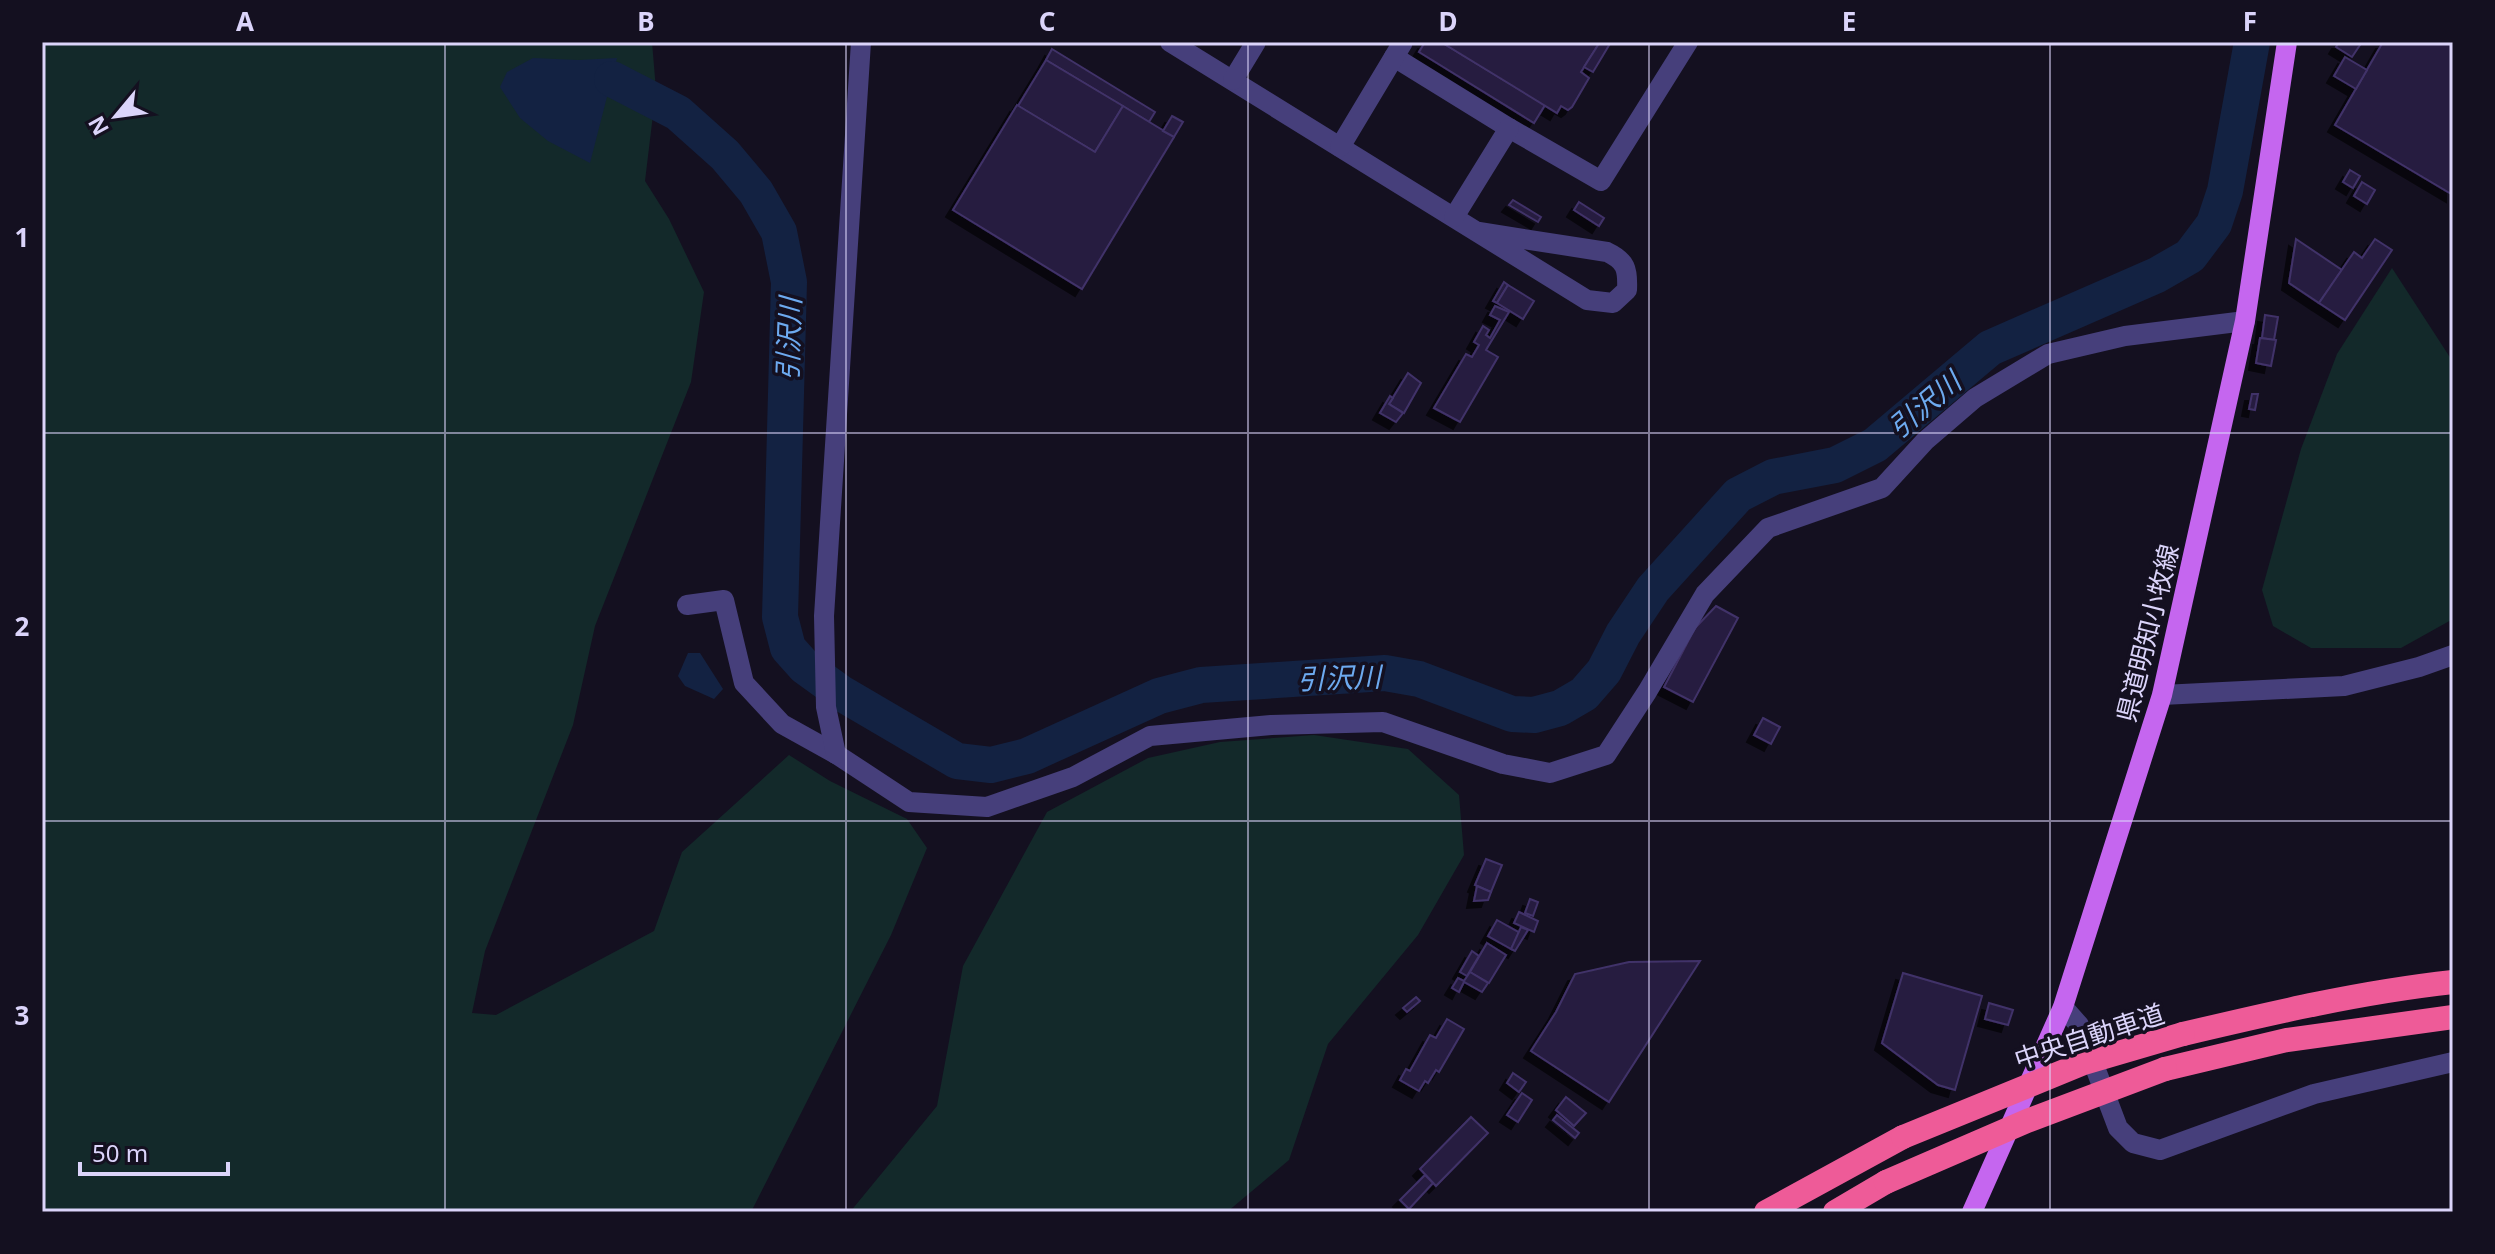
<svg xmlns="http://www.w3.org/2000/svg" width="2495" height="1254" viewBox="0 0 2495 1254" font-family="'Noto Sans','Noto Sans JP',sans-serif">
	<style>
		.green { fill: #13292a }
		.water { fill: #132242 }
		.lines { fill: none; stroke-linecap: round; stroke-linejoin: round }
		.river { stroke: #132242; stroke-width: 36 }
		.building { fill: #271e3f; stroke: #413269; stroke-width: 2; filter: url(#shadow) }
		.minor { stroke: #463f7b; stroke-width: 20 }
		.major { stroke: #c566ef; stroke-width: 20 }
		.highway { stroke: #ee5b98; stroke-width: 24 }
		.highway-bridge { stroke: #ee5b98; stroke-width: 24 }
		.grid { fill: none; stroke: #dbd4fa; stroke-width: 2; stroke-opacity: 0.55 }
		.labels { text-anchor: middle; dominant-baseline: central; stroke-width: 7; stroke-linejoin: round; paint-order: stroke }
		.street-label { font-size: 26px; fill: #dbd4fa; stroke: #141020 }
		.water-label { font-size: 28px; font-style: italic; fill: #6daaf0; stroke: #141020 }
		.neatline { fill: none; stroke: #dbd4fa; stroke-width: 3 }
		.grid-label { font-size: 26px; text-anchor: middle; font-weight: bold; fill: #dbd4fa }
	</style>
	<defs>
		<filter id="shadow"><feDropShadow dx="-7" dy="7" stdDeviation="0" flood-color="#0009"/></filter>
	</defs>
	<rect width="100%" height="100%" fill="#141020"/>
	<g class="green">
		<polygon points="42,42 652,42 656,90 645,181 669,219 704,292 691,382 595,626 573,725 485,951 472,1013 496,1015 654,931 682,852 789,755 830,781 907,819 927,848 891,935 751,1212 42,1212"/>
		<polygon points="2392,268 2453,362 2453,619 2401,648 2311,648 2273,626 2262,590 2301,449 2337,354"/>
		<polygon points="1314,735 1408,749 1459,795 1464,855 1418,935 1328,1044 1289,1160 1227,1212 850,1212 937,1106 963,966 1047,812 1148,758 1220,742"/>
	</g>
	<g class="water">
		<polygon points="533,58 578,60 617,58 590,163 548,141 520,118 500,87 507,72"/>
		<polygon points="688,653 700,653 723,689 714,699 685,686 678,676"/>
	</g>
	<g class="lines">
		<polyline class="river" points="612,79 678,113 725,155 756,192 779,232 789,282 780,617 788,648 805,667 841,693 957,761 991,765 1027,756 1159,696 1201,685 1385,673 1419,679 1512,714 1534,715 1560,708 1584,694 1604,671 1623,634 1653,589 1738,495 1773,477 1835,465 1875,445 1990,348 2157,275 2190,256 2214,224 2225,191 2252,42"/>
	</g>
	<g class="building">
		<polygon points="1425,42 1441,42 1545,105 1534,123 1419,52"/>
		<polygon points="1441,42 1600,42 1581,72 1589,78 1572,107 1568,110 1561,106 1557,113"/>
		<polygon points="1600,42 1611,42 1593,72 1584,67"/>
		<polygon points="2339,42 2362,42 2352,57 2336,47"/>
		<polygon points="2383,42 2453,42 2453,195 2335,125"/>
		<polygon points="1052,49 1155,112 1149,122 1046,60"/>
		<polygon points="2345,57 2367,70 2356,89 2334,76"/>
		<polygon points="1046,60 1123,106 1095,152 1018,106"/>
		<polygon points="1017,105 1095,152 1123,106 1174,137 1082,289 953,210"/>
		<polygon points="1172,116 1183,122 1174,137 1163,131"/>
		<polygon points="2350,170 2360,176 2353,188 2343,182"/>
		<polygon points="2362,182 2375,190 2367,204 2354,196"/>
		<polygon points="1513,200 1541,217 1538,222 1509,205"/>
		<polygon points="1579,202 1604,218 1599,226 1574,210"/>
		<polygon points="2296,239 2342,270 2319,303 2289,283"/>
		<polygon points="2375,239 2392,250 2345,320 2319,303 2354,252 2362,258"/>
		<polygon points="1504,282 1508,285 1497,303 1493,301"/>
		<polygon points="1508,285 1534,301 1523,319 1497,303"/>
		<polygon points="1495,306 1509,312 1486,350 1498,357 1460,422 1434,408 1466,354 1472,357 1479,345 1474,342 1483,326 1489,330 1486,335 1490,338 1500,320 1490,315"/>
		<polygon points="2265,315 2278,317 2274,340 2262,338"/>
		<polygon points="2260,338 2276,340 2271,366 2256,363"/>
		<polygon points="1408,373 1421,383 1404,413 1389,404"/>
		<polygon points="2252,394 2258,394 2255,410 2249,409"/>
		<polygon points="1390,396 1393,398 1389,404 1403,413 1396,422 1380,413"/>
		<polygon points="1716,606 1738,618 1693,702 1664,687 1695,628"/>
		<polygon points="1763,718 1780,727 1771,744 1754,735"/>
		<polygon points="1486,859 1502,865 1491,892 1475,885"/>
		<polygon points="1477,886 1491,892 1488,900 1474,901"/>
		<polygon points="1530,899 1538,902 1533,916 1525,913"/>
		<polygon points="1519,912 1538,921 1534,932 1514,923"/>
		<polygon points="1497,920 1520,933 1511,949 1488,936"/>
		<polygon points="1521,927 1528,930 1515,951 1511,949"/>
		<polygon points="1487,943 1506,955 1489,983 1470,972"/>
		<polygon points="1472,951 1479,956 1467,976 1460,972"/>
		<polygon points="1700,961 1609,1102 1531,1051 1556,1012 1575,974 1629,962"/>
		<polygon points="1470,972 1488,983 1482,992 1464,982 1459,992 1452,988 1458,978 1464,981"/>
		<polygon points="1903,973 1982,996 1955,1090 1938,1085 1882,1043"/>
		<polygon points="1416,997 1420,1001 1407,1012 1403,1008"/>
		<polygon points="1989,1003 2013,1010 2008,1025 1985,1019"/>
		<polygon points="1447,1019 1464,1029 1439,1072 1436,1070 1428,1083 1425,1081 1419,1091 1400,1080 1406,1069 1410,1071 1430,1035 1436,1038"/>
		<polygon points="1513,1073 1526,1082 1519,1092 1507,1083"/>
		<polygon points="1522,1093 1532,1100 1518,1122 1507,1115"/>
		<polygon points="1566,1097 1586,1113 1574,1126 1556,1110"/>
		<polygon points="1557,1115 1579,1133 1575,1138 1553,1120"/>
		<polygon points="1471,1117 1488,1133 1436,1186 1420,1169"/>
		<polygon points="1425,1175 1433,1183 1409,1209 1400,1200"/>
	</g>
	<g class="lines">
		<g class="minor">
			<path d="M1170,42L1587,300L1613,303L1627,290C1628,269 1626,261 1607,252L1479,232"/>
			<polyline points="1394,57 1509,128 1601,181 1688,42"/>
			<polyline points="1233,80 1256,42"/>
			<polyline points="1340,147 1403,42"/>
			<polyline points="1454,217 1509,128"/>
			<polyline points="687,605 724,600 744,683 782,724 836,754 909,802 987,807 1073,777 1150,736 1271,725 1383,722 1503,764 1550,773 1606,755 1647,692 1705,594 1768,528 1882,488 1925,441 1975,398 2048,354 2125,336 2245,321"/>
			<polyline points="2162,695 2344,686 2419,667 2453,655"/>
			<polyline points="836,754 826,707 824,616 861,42"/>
			<polyline points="2063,1007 2079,1025 2118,1128 2133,1143 2160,1150 2314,1094 2453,1062"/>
		</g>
		<polyline class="major" points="1972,1212 2063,1007 2162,695 2245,321 2287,42"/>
		<g class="highway">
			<path d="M2183,1034C2272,1013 2361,992 2453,982"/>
			<polyline points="2165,1069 2287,1040 2453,1017"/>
			<polyline points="1766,1212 1903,1137"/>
			<polyline points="1835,1212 1886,1182"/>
		</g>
		<g class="highway-bridge">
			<polyline points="1903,1137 2084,1063 2183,1034"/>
			<polyline points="1886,1182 2027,1121 2165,1069"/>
		</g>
	</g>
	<path class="grid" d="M445,42V1212M846,42V1212M1248,42V1212M1649,42V1212M2050,42V1212M42,433H2453M42,821H2453"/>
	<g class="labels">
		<g class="street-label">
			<text transform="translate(2147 633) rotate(-76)">県道明知小牧線</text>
			<text transform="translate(2089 1036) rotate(-18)">中央自動車道</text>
		</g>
		<g class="water-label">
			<text transform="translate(788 339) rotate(-88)">引沢川</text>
			<text transform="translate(1924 404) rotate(-40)">引沢川</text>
			<text transform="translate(1339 677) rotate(-2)">引沢川</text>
		</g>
	</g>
	<rect width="2495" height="1254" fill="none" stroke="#141020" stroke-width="88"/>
	<g transform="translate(116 116) rotate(241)" stroke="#141020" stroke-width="6" paint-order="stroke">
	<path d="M0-6L14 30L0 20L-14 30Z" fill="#dbd4fa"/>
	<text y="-12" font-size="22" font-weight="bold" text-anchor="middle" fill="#dbd4fa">N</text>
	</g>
	<path d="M80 1162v12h148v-12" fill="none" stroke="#dbd4fa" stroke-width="4"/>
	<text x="92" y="1162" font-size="24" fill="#dbd4fa" stroke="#141020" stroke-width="6" paint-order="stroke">50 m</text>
	<rect x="44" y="44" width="2407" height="1166" class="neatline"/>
	<g class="grid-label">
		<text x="245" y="31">A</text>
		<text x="646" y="31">B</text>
		<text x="1047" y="31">C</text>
		<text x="1448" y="31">D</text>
		<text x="1849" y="31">E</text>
		<text x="2250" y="31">F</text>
		<text x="22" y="247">1</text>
		<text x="22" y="636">2</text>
		<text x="22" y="1025">3</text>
	</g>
</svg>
